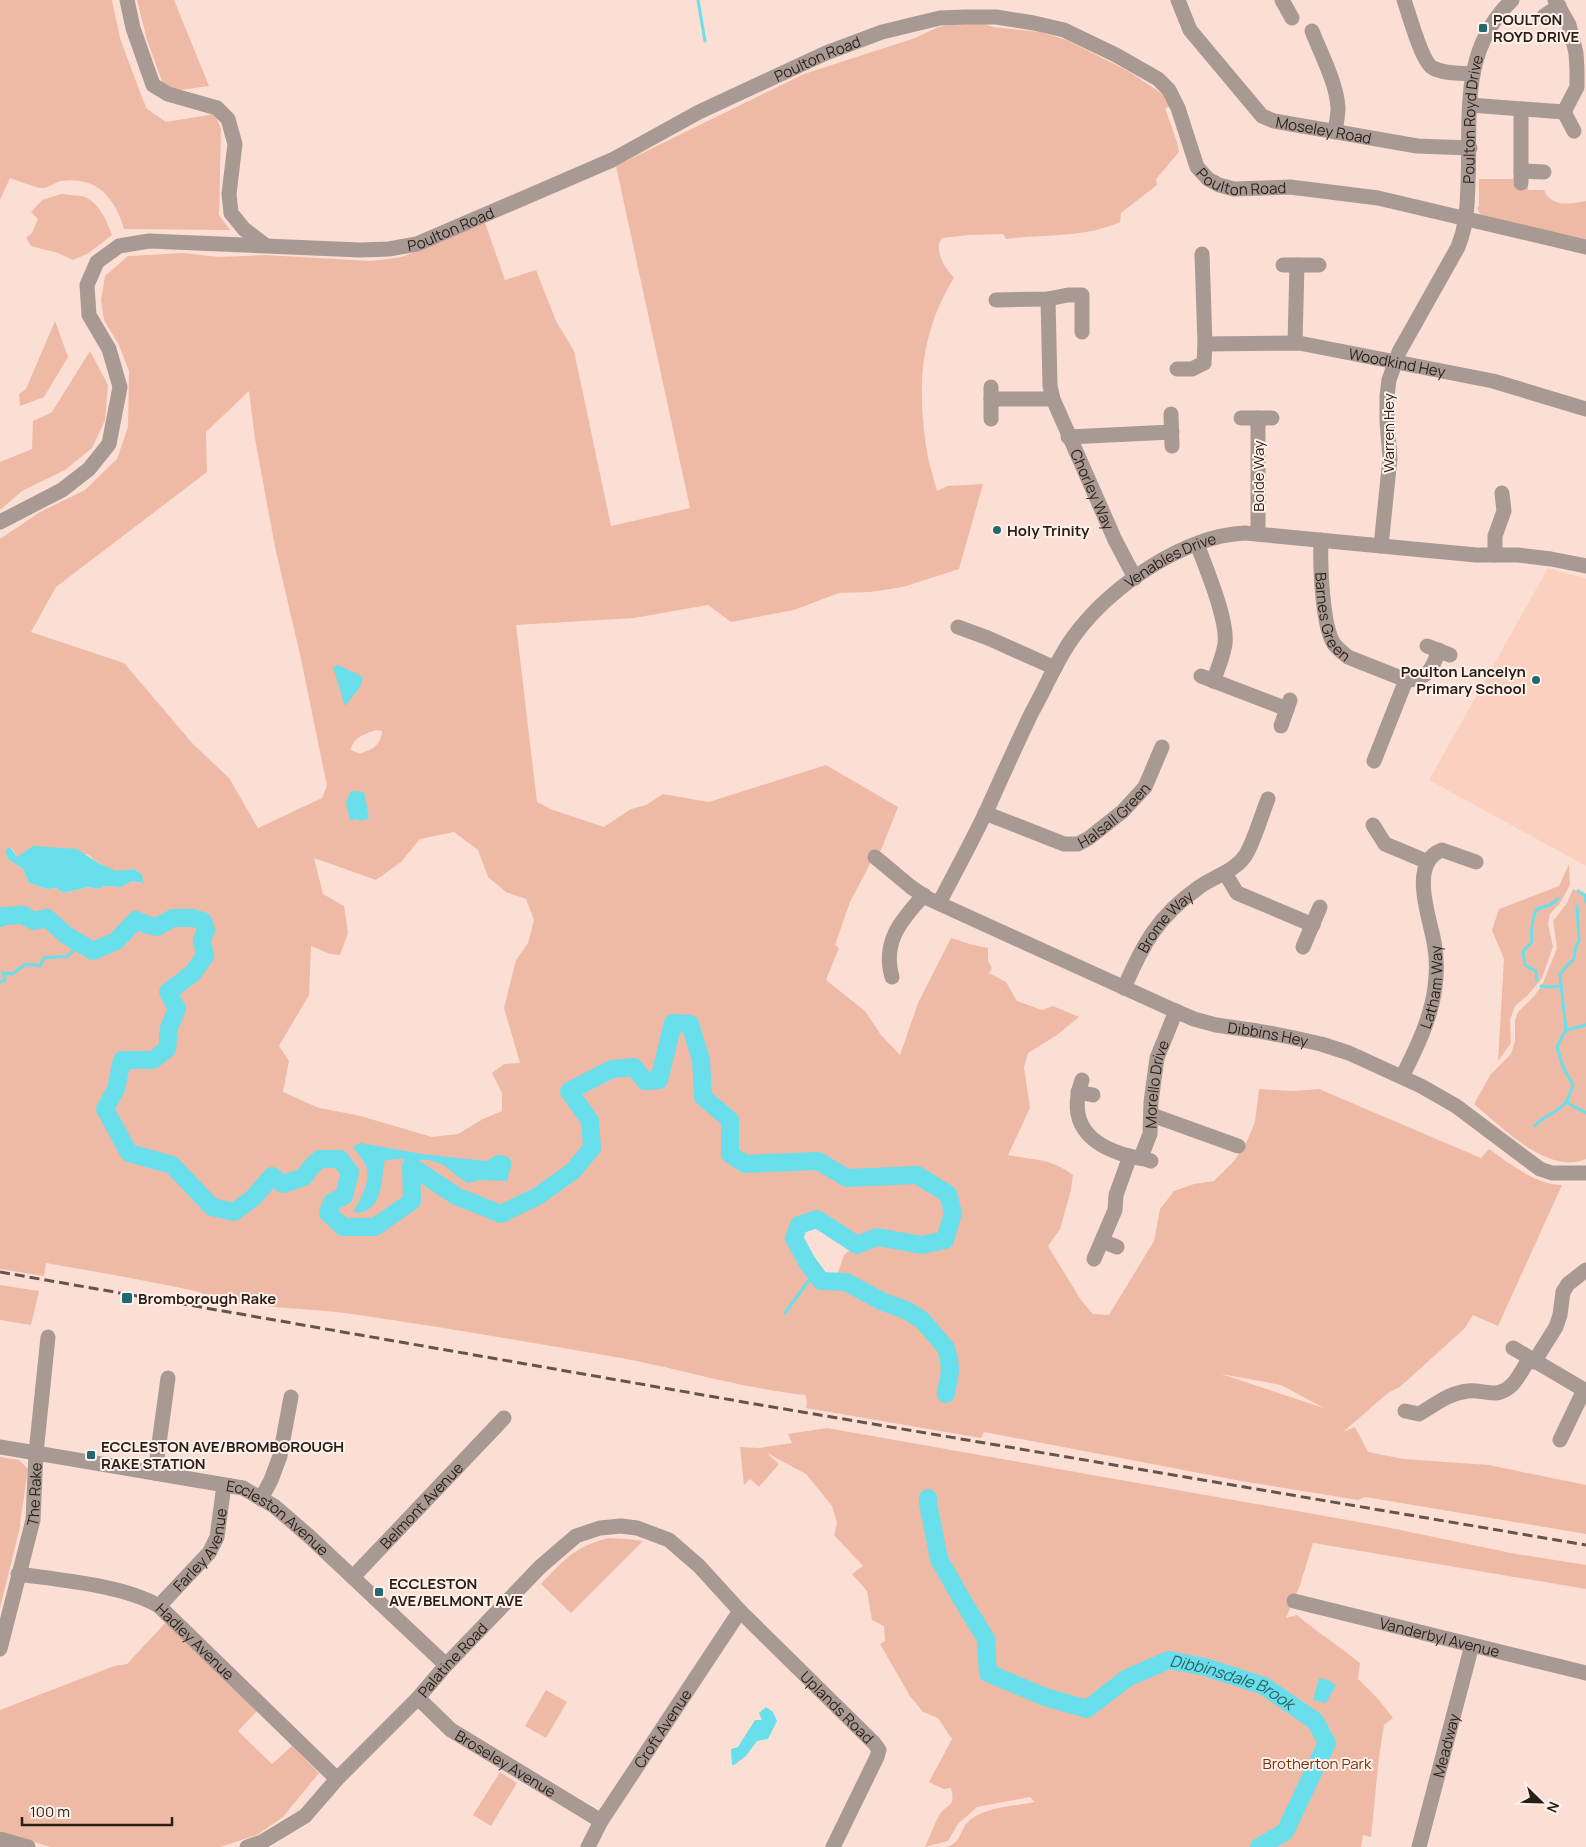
<svg xmlns="http://www.w3.org/2000/svg" width="1586" height="1847" viewBox="0 0 1586 1847" font-family="Manrope,sans-serif">
	<style>
		.built { fill: #fbd0be }
		.green { fill: #efbaa5; fill-rule: evenodd }
		.water { fill: #68dfea }
		.lines { fill: none; stroke-linecap: round; stroke-linejoin: round }
		.stream { stroke: #68dfea; stroke-width: 3 }
		.river { stroke: #68dfea; stroke-width: 18 }
		.minor { stroke: #a89993; stroke-width: 15 }
		.rail { stroke: #65544d; stroke-width: 3; stroke-dasharray: 10 5; stroke-linecap: butt }
		.poi-dot { fill: #1e6a70; stroke: #fff0ea; stroke-width: 2 }
		.labels { text-anchor: middle; dominant-baseline: central; stroke-width: 4; stroke-linejoin: round; paint-order: stroke }
		.poi-label { font-size: 15px; font-weight: bold; fill: #2a1e18; stroke: #fff0ea; text-anchor: start }
		.street-label { font-size: 15px; fill: #2a1e18; stroke: #fff0ea }
		.park-label { font-size: 15px; fill: #7a330e; stroke: #fff0ea }
		.water-label { font-size: 16px; font-style: italic; fill: #2d6065; stroke: #fff0ea }
	</style>
	<rect width="100%" height="100%" fill="#fcdfd4"/>
	<polygon class="built" points="1548,568 1586,579 1586,866 1429,780"/>
	<g class="green">
		<path d="M0,0H112L120,38L143,100L147,109L166,122L215,114L221,129L219,215L230,230L124,229C115,197 96,176 61,181C55,182 49,188 43,188C35,188 17,180 10,178L0,200Z"/>
		<polygon points="137,0 174,0 209,86 166,92 147,40"/>
		<path d="M965,22H980L993,27L1040,32L1067,40L1128,71L1164,95L1171,107L1165,108L1177,142L1179,152L1156,179L1157,185L1121,213L1120,222C1085,238 1043,234 1006,239L1003,234L970,235L942,238C933,250 945,268 954,278C921,331 917,384 926,446C928,461 933,476 937,491L947,486L983,484L959,569L903,587L870,592L839,593L794,610L731,622L708,605L634,618L516,625L537,802L553,810L604,827L631,809L646,805L663,794L709,802L826,765L898,807L881,850L871,862L850,902L835,945L839,948L826,980L865,1011L881,1035L900,1055L918,1003L951,938L973,945L988,948V961L992,968L989,973L1006,982L1017,1001L1042,1010L1053,1006L1079,1017L1057,1035L1028,1053L1024,1067L1030,1108L1008,1155C1033,1160 1051,1158 1073,1175L1071,1190L1060,1229L1048,1246L1081,1300L1093,1314L1109,1315L1154,1241L1160,1209L1174,1191L1194,1184L1214,1181L1234,1161L1247,1141L1255,1122L1259,1089L1293,1091L1319,1089L1481,1158L1489,1149C1509,1163 1536,1185 1562,1185L1498,1326L1473,1315L1465,1328L1401,1386L1388,1393L1343,1432L1355,1427L1368,1452L1404,1459L1489,1465L1586,1485V1534L1365,1497L1358,1500L1241,1481L984,1432L981,1438L806,1408L807,1402L805,1395C737,1388 672,1366 604,1355C522,1341 441,1327 359,1315C314,1308 269,1309 224,1300C214,1299 205,1294 195,1291C146,1280 96,1272 46,1263L44,1276L0,1269V539L40,512L85,490L117,459L128,427L129,371L119,345L104,320L101,300L105,276L128,256L183,253L219,257L265,255L371,261L402,257L485,223L505,280L536,270L556,321L574,351L611,526L690,508L616,166L804,74L915,38L938,27ZM249,391L255,439L275,547L301,659L327,786L322,798L258,828L229,778L193,744L124,663L31,632L56,587L207,472L206,432ZM376,730L382,731C381,746 372,749 360,754L351,750C353,737 365,734 376,730ZM454,832L478,850L488,877L506,892L526,899L534,920L528,943L516,960L504,1008L520,1063L504,1064L492,1073L502,1093V1111L483,1119L458,1134L432,1137L357,1115L319,1108L283,1092L289,1061L279,1046L309,995L311,946L330,954L340,955L348,933L344,906L323,894L314,858L376,880L401,862L420,839ZM11,847L17,857L87,854C95,860 105,869 115,871C128,873 128,865 142,874V883L132,881L121,887L102,886L99,889L88,887L63,893L58,888L47,889L29,883L23,869L8,859ZM817,1219L856,1245L844,1255L835,1281H821L807,1262L794,1238L799,1225ZM1221,1374L1281,1385L1324,1408Z"/>
		<path d="M1479,179H1513V184H1528V190H1544C1552,208 1570,204 1586,201V239L1485,217L1480,214L1477,208L1479,206Z"/>
		<path d="M61,194C69,195 78,195 85,197C100,204 107,221 112,235L89,253L73,260L58,253L31,246L26,238L32,233L38,219L31,212L42,200Z"/>
		<polygon points="55,321 68,357 44,397 20,406 19,394 26,389"/>
		<polygon points="90,351 108,385 105,420 92,448 65,470 22,491 0,510 0,462 32,449 33,421 52,412"/>
		<polygon points="1569,864 1570,885 1560,903 1550,914 1548,924 1553,947 1542,978 1529,994 1515,1006 1510,1020 1511,1043 1498,1061 1504,959 1492,930 1499,909 1559,886"/>
		<path d="M1573,889L1585,895L1586,902V1159C1548,1176 1501,1126 1474,1104L1491,1074L1511,1054L1515,1041V1020L1518,1012L1535,995L1543,983L1557,948L1553,921L1567,903Z"/>
		<polygon points="0,1285 39,1291 31,1325 0,1320"/>
		<path d="M827,1428L1381,1526L1511,1553L1586,1565V1589L1313,1543L1300,1585L1286,1618L1297,1615C1317,1632 1339,1646 1360,1663L1358,1679L1379,1700L1393,1718L1384,1725L1379,1757L1371,1837L1363,1835L1361,1847H947C961,1842 959,1833 967,1823C981,1807 1015,1806 1035,1802L1030,1797L977,1807L958,1824L948,1841L925,1847C930,1836 934,1824 940,1814C947,1803 956,1808 951,1788L943,1789L929,1782L952,1739L938,1718L923,1712L910,1696L880,1644L885,1641L884,1626L872,1620L867,1591L852,1574L863,1566L834,1535L837,1523L832,1506L806,1474L767,1453L779,1464L759,1487L750,1479L744,1485L740,1447L759,1448L792,1443L788,1434Z"/>
		<polygon points="0,1457 19,1460 28,1469 19,1531 0,1608"/>
		<path d="M608,1538L628,1539L643,1541L571,1613L541,1584C566,1558 573,1548 608,1538Z"/>
		<polygon points="167,1621 257,1711 238,1731 272,1764 292,1746 319,1773 283,1817 257,1835 220,1847 50,1847 0,1831 0,1710 114,1666 127,1664"/>
		<polygon points="546,1690 567,1702 546,1738 525,1726"/>
		<polygon points="500,1772 517,1783 491,1826 473,1815"/>
	</g>
	<g class="water">
		<polygon points="338,665 363,677 360,687 345,706 333,667"/>
		<polygon points="351,791 364,792 369,818 361,821 356,819 350,820 346,802"/>
		<polygon points="33,846 77,849 100,864 116,871 134,869 142,874 143,883 132,881 121,887 103,886 99,889 88,887 63,893 57,888 47,889 29,883 23,869 8,859 5,851 10,847 17,857"/>
		<path d="M360,1143L422,1154L486,1161L497,1155L507,1156L512,1162L507,1181L480,1180L468,1183L458,1177L444,1165L430,1160L401,1159L385,1160C381,1180 383,1211 357,1213L354,1211C360,1199 373,1179 365,1164C362,1158 357,1153 353,1147Z"/>
		<polygon points="1319,1678 1328,1680 1336,1685 1326,1703 1313,1700"/>
		<polygon points="766,1707 773,1712 777,1721 768,1739 757,1741 746,1756 734,1765 732,1765 731,1749 738,1747 755,1720 762,1720 759,1713"/>
	</g>
	<g class="lines">
		<g class="stream">
			<polyline points="698,0 705,41"/>
			<polyline points="1578,891 1585,895 1586,902"/>
			<path d="M1537,980L1536,971L1525,965L1523,951L1532,942C1531,932 1532,918 1537,909L1550,905L1558,899"/>
			<polyline points="0,982 5,980 3,973 12,974 26,964 40,966 44,958 68,956 80,943"/>
			<polyline points="1541,986 1549,987 1561,986"/>
			<polyline points="1566,1030 1586,1025"/>
			<polyline points="1566,1102 1586,1113"/>
			<path d="M1535,1126C1543,1115 1559,1113 1567,1101C1569,1096 1571,1090 1573,1085L1563,1067L1557,1047L1566,1030L1560,975C1564,966 1571,964 1574,958C1576,951 1574,946 1579,941L1577,906"/>
			<polyline points="785,1313 815,1272"/>
		</g>
		<g class="river">
			<polyline points="0,918 3,916 23,915 34,921 47,918 66,935 93,951 116,941 136,920 148,925 157,927 173,918 193,918 203,921 206,930 202,940 205,956 193,973 168,992 177,1009 169,1028 167,1049 153,1060 122,1060 116,1089 105,1109 129,1153 172,1165 212,1207 234,1212 253,1198 272,1176 283,1184 304,1177 311,1167 320,1159 340,1159 350,1172 344,1196 332,1202 328,1213 343,1227 375,1227 412,1201 411,1166 456,1196 501,1214 538,1196 573,1171 592,1148 590,1121 569,1091 612,1069 634,1067 645,1081 659,1080 673,1023 690,1024 701,1060 703,1097 730,1120 730,1154 745,1164 818,1161 847,1178 917,1175 948,1194 953,1213 945,1240 922,1245 877,1237 857,1245 817,1219 799,1225 794,1238 807,1262 821,1281 846,1282 883,1302 906,1310 922,1320 946,1348 949,1359 950,1371 946,1394"/>
			<path id="s1" d="M928,1498V1503L939,1559L961,1598L986,1639L988,1673L1045,1697L1087,1709L1127,1678L1169,1660L1205,1667L1264,1686L1315,1721L1327,1743L1285,1832L1259,1847"/>
		</g>
		<g class="minor">
			<polyline points="127,0 133,28 153,85 168,94 217,108 228,119 235,144 229,194 231,213 244,229 265,245"/>
			<path id="s2" d="M1178,0L1190,30L1262,116L1274,121L1417,146L1470,148"/>
			<polyline points="1282,0 1292,18"/>
			<path d="M1404,0C1409,14 1422,63 1433,68C1445,74 1460,73 1473,74"/>
			<polyline points="1555,0 1569,25 1576,53 1577,70 1577,87 1564,112"/>
			<polyline points="1544,16 1559,6"/>
			<path d="M1312,31C1321,54 1337,84 1338,108C1338,116 1336,124 1335,132"/>
			<polyline points="1470,105 1564,112"/>
			<polyline points="1564,112 1574,131"/>
			<polyline points="1521,171 1544,172"/>
			<polyline points="1521,183 1521,109"/>
			<polyline points="1283,265 1319,265"/>
			<path id="s3" d="M1048,299L1050,386L1053,399L1115,540L1135,578"/>
			<polyline points="996,300 1048,299 1068,295 1082,295 1082,332"/>
			<polyline points="1295,343 1297,265"/>
			<path id="s4" d="M1205,344L1299,343L1493,381L1586,409"/>
			<polyline points="1177,369 1192,369 1204,363 1205,344 1202,254"/>
			<polyline points="991,399 1053,399"/>
			<polyline points="1171,414 1172,446"/>
			<polyline points="1241,418 1272,418"/>
			<polyline points="991,419 991,387"/>
			<polyline points="1068,437 1172,432"/>
			<path id="s5" d="M0,522L62,490L89,469L109,444L120,387L109,349L89,315L87,285L97,262L119,246L149,241L360,250L389,249L417,244L612,160L699,112L826,53L882,32L940,18L965,17H996L1034,23L1064,30L1116,55L1158,79L1169,90L1178,108L1197,167L1208,179L1219,185L1234,189L1290,187L1378,198L1586,247"/>
			<polyline points="1258,534 1258,418"/>
			<path id="s6" d="M1321,540C1320,563 1322,626 1334,644C1338,649 1343,653 1348,657L1406,680C1428,679 1432,670 1439,650"/>
			<path d="M1197,544C1206,568 1228,620 1225,644C1223,657 1218,669 1213,681"/>
			<path id="s7" d="M1381,546L1390,458L1387,422V396L1389,380L1399,352L1458,247C1467,224 1467,208 1468,184C1471,116 1459,51 1512,0"/>
			<polyline points="1495,555 1495,536 1504,511 1502,493"/>
			<polyline points="958,627 988,638 1055,668"/>
			<polyline points="1427,646 1450,655"/>
			<polyline points="1201,676 1287,709"/>
			<polyline points="1281,726 1290,700"/>
			<polyline points="1374,761 1406,680"/>
			<path id="s8" d="M985,813L1064,844H1078L1089,838L1123,811L1145,787L1162,747"/>
			<polyline points="1373,825 1385,844 1428,862"/>
			<path id="s9" d="M875,857L911,887L927,898L1171,1009L1194,1019L1216,1025L1258,1031L1290,1037L1321,1044L1349,1053L1421,1086L1456,1106L1540,1169L1552,1173H1586"/>
			<polyline points="1225,873 1237,893 1313,925"/>
			<path id="s10" d="M939,903C955,873 971,843 986,812C1001,779 1016,745 1032,712C1046,687 1057,659 1074,636C1110,587 1183,536 1245,533L1476,555H1518L1551,559L1586,566"/>
			<polyline points="1303,947 1320,907"/>
			<path d="M892,977C882,942 901,920 924,895"/>
			<path id="s11" d="M1124,988C1143,944 1158,916 1198,888C1212,877 1234,872 1245,856C1254,842 1261,816 1268,799"/>
			<path id="s12" d="M1402,1077C1416,1049 1431,1019 1435,987C1437,972 1437,957 1434,942C1430,918 1408,863 1442,850L1476,862"/>
			<path d="M1082,1080C1067,1122 1088,1145 1129,1156C1136,1158 1144,1158 1151,1161"/>
			<polyline points="1078,1092 1093,1095"/>
			<polyline points="1152,1115 1238,1146"/>
			<path id="s13" d="M1141,1157L1150,1134L1151,1102L1157,1058L1176,1011"/>
			<polyline points="1102,1241 1117,1247"/>
			<polyline points="1094,1259 1115,1210 1116,1195 1130,1156"/>
			<polyline points="1513,1348 1586,1391"/>
			<polyline points="1534,1362 1556,1327 1560,1315 1563,1292 1568,1284 1586,1270"/>
			<path d="M1405,1411L1419,1414C1435,1405 1448,1393 1468,1391C1477,1390 1486,1393 1495,1393C1513,1392 1520,1373 1529,1359"/>
			<polyline points="1560,1440 1584,1390"/>
			<path id="s14" d="M0,1447L243,1488L274,1506L310,1537L446,1665"/>
			<polyline points="155,1473 168,1378"/>
			<polyline points="261,1499 271,1480 280,1456 291,1397"/>
			<path id="s15" d="M18,1574C60,1580 123,1585 159,1606L337,1779"/>
			<path id="s16" d="M353,1577L504,1418"/>
			<path id="s17" d="M1294,1601L1586,1673"/>
			<path id="s18" d="M159,1606L209,1553L217,1537L224,1485"/>
			<path id="s19" d="M0,1649L33,1520L36,1453L48,1337"/>
			<path id="s20" d="M418,1698L451,1730L601,1821"/>
			<polyline points="0,1839 28,1847"/>
			<path id="s21" d="M247,1847L262,1842L305,1816L337,1779L418,1698L446,1665L540,1567L576,1536L600,1528L621,1526L637,1528L669,1540L699,1566L740,1611L874,1743L879,1750L877,1757L833,1847"/>
			<path id="s22" d="M588,1847L601,1821L740,1611"/>
			<path id="s23" d="M1419,1847L1472,1645"/>
		</g>
		<polyline class="rail" points="0,1272 749,1403 1586,1545"/>
	</g>
	<g class="poi-dot">
		<rect x="1478" y="23" width="10" height="10" rx="2.5"/>
		<circle cx="997" cy="530" r="5"/>
		<circle cx="1536" cy="680" r="5"/>
		<rect x="121" y="1292" width="12" height="12" rx="2.5"/>
		<rect x="86" y="1450" width="10" height="10" rx="2.5"/>
		<rect x="374" y="1587" width="10" height="10" rx="2.5"/>
	</g>
	<g class="labels">
		<g class="poi-label">
			<text x="1493" y="19">POULTON<tspan x="1493" dy="17">ROYD DRIVE</tspan></text>
			<text x="1007" y="530">Holy Trinity</text>
			<text x="1526" y="671" text-anchor="end">Poulton Lancelyn<tspan x="1526" dy="17">Primary School</tspan></text>
			<text x="138" y="1298">Bromborough Rake</text>
			<text x="101" y="1446">ECCLESTON AVE/BROMBOROUGH<tspan x="101" dy="17">RAKE STATION</tspan></text>
			<text x="389" y="1583">ECCLESTON<tspan x="389" dy="17">AVE/BELMONT AVE</tspan></text>
		</g>
		<g class="street-label">
			<text stroke="none"><textPath href="#s5" startOffset="1096">Poulton Road</textPath></text>
			<text stroke="none"><textPath href="#s7" startOffset="446">Poulton Royd Drive</textPath></text>
			<text stroke="none"><textPath href="#s2" startOffset="208">Moseley Road</textPath></text>
			<text stroke="none"><textPath href="#s5" startOffset="1605">Poulton Road</textPath></text>
			<text stroke="none"><textPath href="#s5" startOffset="691">Poulton Road</textPath></text>
			<text stroke="none"><textPath href="#s4" startOffset="194">Woodkind Hey</textPath></text>
			<text transform="translate(1388 433) rotate(-90)">Warren Hey</text>
			<text transform="translate(1258 476) rotate(-90)">Bolde Way</text>
			<text stroke="none"><textPath href="#s3" startOffset="199">Chorley Way</textPath></text>
			<text stroke="none"><textPath href="#s10" startOffset="424">Venables Drive</textPath></text>
			<text stroke="none"><textPath href="#s6" startOffset="79">Barnes Green</textPath></text>
			<text stroke="none"><textPath href="#s8" startOffset="145">Halsall Green</textPath></text>
			<text stroke="none"><textPath href="#s11" startOffset="79">Brome Way</textPath></text>
			<text stroke="none"><textPath href="#s12" startOffset="96">Latham Way</textPath></text>
			<text stroke="none"><textPath href="#s9" startOffset="435">Dibbins Hey</textPath></text>
			<text stroke="none"><textPath href="#s13" startOffset="75">Morello Drive</textPath></text>
			<text stroke="none"><textPath href="#s19" startOffset="159">The Rake</textPath></text>
			<text stroke="none"><textPath href="#s16" startOffset="99">Belmont Avenue</textPath></text>
			<text stroke="none"><textPath href="#s14" startOffset="291">Eccleston Avenue</textPath></text>
			<text stroke="none"><textPath href="#s18" startOffset="72">Farley Avenue</textPath></text>
			<text stroke="none"><textPath href="#s17" startOffset="150">Vanderbyl Avenue</textPath></text>
			<text stroke="none"><textPath href="#s15" startOffset="196">Hadley Avenue</textPath></text>
			<text stroke="none"><textPath href="#s21" startOffset="281">Palatine Road</textPath></text>
			<text stroke="none"><textPath href="#s21" startOffset="790">Uplands Road</textPath></text>
			<text stroke="none"><textPath href="#s22" startOffset="140">Croft Avenue</textPath></text>
			<text stroke="none"><textPath href="#s23" startOffset="105">Meadway</textPath></text>
			<text stroke="none"><textPath href="#s20" startOffset="110">Broseley Avenue</textPath></text>
		</g>
		<g class="park-label">
			<text x="1317" y="1763">Brotherton Park</text>
		</g>
		<g class="water-label">
			<text stroke="none"><textPath href="#s1" startOffset="458">Dibbinsdale Brook</textPath></text>
		</g>
	</g>
	<g transform="translate(1541 1802) rotate(113)" stroke="#fff0ea" stroke-width="4" paint-order="stroke">
	<path d="M0-4L9 19L0 12L-9 19Z" fill="#2a1e18"/>
	<text y="-8" font-size="14" font-weight="bold" text-anchor="middle" fill="#2a1e18">N</text>
	</g>
	<path d="M22 1817v8h150v-8" fill="none" stroke="#2a1e18" stroke-width="2.5"/>
	<text x="30" y="1817" font-size="15" fill="#2a1e18" stroke="#fff0ea" stroke-width="4" paint-order="stroke">100 m</text>
</svg>
